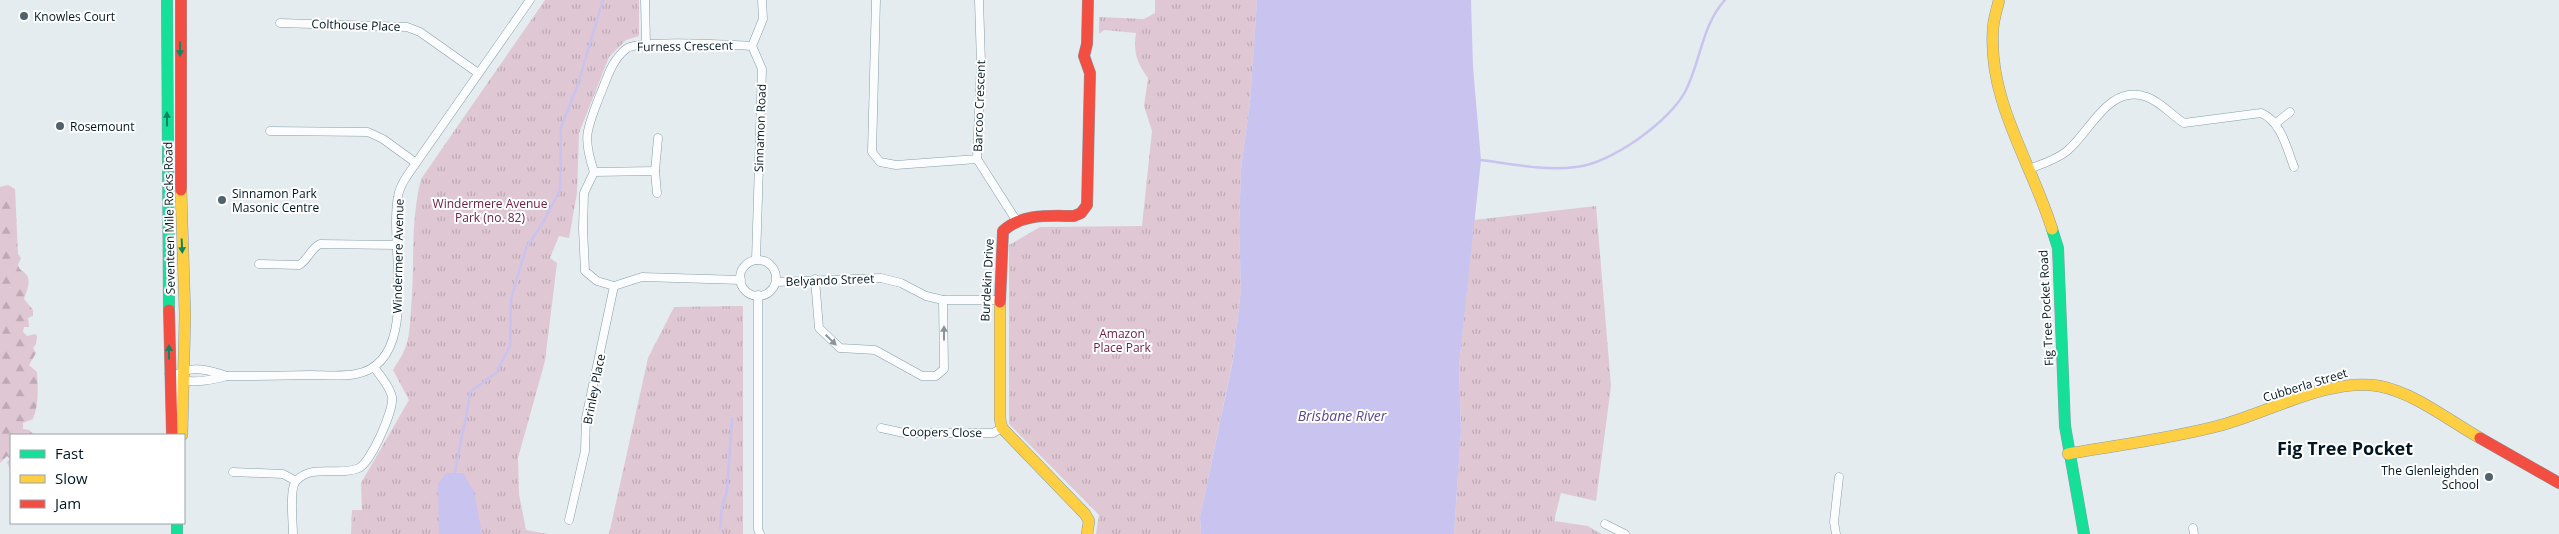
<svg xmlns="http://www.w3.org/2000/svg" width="2559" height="534" viewBox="0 0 2559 534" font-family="'Open Sans',sans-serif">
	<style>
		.forest { fill: url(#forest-firs) }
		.park { fill: url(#park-tufts) }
		.water { fill: #c9c3ef }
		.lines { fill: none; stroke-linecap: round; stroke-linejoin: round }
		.stream { stroke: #c9c3ef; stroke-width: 2.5 }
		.street-casing { stroke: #8a9ea8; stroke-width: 9 }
		.fast-casing { stroke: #8a9ea8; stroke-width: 12 }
		.slow-casing { stroke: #8a9ea8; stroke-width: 12 }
		.jam-casing { stroke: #8a9ea8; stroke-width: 12 }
		.street { stroke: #fbfcfd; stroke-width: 8 }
		.fast { stroke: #16e098; stroke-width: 11 }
		.slow { stroke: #ffcf43; stroke-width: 11 }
		.jam { stroke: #f24e42; stroke-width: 11 }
		.oneway { fill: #0c8663 }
		.oneway2 { fill: #8a959b }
		.poi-dot { fill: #50626b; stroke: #fff; stroke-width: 2 }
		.labels { text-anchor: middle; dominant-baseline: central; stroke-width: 4; stroke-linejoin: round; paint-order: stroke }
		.poi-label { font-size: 12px; fill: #001723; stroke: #fff; text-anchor: start }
		.street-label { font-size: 12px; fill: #001723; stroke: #fff }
		.park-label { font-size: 12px; fill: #6e2046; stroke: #fff }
		.water-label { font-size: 14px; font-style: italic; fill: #5b4790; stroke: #fff }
		.district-label { font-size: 18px; font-weight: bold; fill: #001723; stroke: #fff }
	</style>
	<defs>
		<pattern id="forest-firs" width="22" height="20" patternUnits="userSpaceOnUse" patternTransform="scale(1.25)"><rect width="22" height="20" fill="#e0c7d4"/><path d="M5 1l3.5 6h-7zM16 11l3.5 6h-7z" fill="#beaab6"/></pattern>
		<pattern id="park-tufts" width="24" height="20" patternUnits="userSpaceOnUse" patternTransform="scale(1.25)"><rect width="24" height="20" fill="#e0c7d4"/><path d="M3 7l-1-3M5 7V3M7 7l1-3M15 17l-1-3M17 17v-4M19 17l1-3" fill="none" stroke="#beaab6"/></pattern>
	</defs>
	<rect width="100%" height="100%" fill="#e4ecf0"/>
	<path class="forest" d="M8,185L15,189L18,254L21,258L18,265C20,271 22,270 26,274C32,281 26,292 24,299L33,310V316L28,318L29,327H24L23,332L27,336L35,334L37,336L36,344L33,348L36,353L29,365L37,372C38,388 39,404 33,419L23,423V429L29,430L34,435H11V472L7,462L10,459L7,456L0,463V187Z"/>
	<g class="park">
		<path d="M545,0H639V36L626,40L609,57L579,133L577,193L569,238L559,236L550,258L557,263L545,361L518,458L519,494L526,530L548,534H351L352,510H362L361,483L409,400L393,370C397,363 403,355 406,346C410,335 410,321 411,309C415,265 410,222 421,179Z"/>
		<path d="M1155,0H1257L1250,102L1241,169L1239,230L1241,289L1233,359L1200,517L1201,534H1096L1099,515L1009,424V245L1040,227L1142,226L1152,131L1144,106L1148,78C1137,63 1133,52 1136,33L1104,30L1099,34V17L1144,19L1155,13Z"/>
		<polygon points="1596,206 1611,386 1596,501 1561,493 1554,521 1588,526 1601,534 1454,534 1461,431 1459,366 1474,220"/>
		<polygon points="743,306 743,534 609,534 648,358 674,307"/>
	</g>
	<g class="water">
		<polygon points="1257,0 1471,0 1473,67 1481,160 1459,366 1461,431 1454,534 1201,534 1200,517 1233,360 1241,289 1239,230 1241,169 1250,102"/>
		<polygon points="446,473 463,473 474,491 482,534 439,534 438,484"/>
	</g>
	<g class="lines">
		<g class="stream">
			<path d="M1481,160C1512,164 1544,171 1576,167C1610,164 1671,121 1686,90C1701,60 1702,25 1725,0"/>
			<path d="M455,475C458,447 467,420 470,392L496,373L510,346L511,299L526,248L541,226L560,190L561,127L577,87L603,0"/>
			<polyline points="720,529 722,506 727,491 732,419"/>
		</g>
		<defs>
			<g id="street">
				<polyline points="645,0 646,44"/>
				<polyline points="876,0 872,152 880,162 896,165 977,159 981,63 979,0"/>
				<polyline points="280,23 407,27 420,32 478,73"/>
				<polyline points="2276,123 2290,112"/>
				<polyline points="270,131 368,132 383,139 416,163"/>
				<polyline points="977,159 1016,220"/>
				<path d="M2029,169C2042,164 2056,160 2067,151C2091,131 2109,83 2147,97C2161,102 2171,115 2184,123L2261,113C2281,121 2287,149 2294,167"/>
				<polyline points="594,172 655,171"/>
				<polyline points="657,193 655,171 658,138"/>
				<polyline points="756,260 762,69 752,46 763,19 762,0"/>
				<circle cx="758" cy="278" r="18"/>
				<path d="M259,264L299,265C308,260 310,249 320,244L396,245"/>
				<polyline points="815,279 819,328 840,348 875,350 922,376 936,376 944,369 943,300"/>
				<path d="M741,280L642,277L614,286L597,281L585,271L583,229L584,193L594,172C582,135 587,130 600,95C607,79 611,61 626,49C638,39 731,45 752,46"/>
				<polyline points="776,282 881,278 901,283 926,296 943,300 1000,300"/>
				<polyline points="758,295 758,529 760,534"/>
				<path d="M169,374C176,375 177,377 183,380C195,384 215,379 227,376C255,376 282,376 310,375C325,375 341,377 356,374C423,362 388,244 398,197C399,188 404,180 409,173L530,0"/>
				<path d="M177,417L176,375C191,365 210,370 227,376"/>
				<polyline points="881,428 904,433 993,433 1002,428"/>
				<polyline points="233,472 283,474 296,481"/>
				<polyline points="569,520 585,451 586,418 614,286"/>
				<polyline points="1605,524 1625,534"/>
				<polyline points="2193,528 2194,534"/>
				<path d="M293,534C293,523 289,489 296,481C312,463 339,477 359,468C371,462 394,410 392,397C390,386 380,376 374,367"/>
				<polyline points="1836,534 1834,522 1839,477"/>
			</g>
			<g id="fast">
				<polyline points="167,0 169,310"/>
				<polyline points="2052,229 2058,248 2065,426 2084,534"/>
				<polyline points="177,523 177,534"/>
			</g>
			<g id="slow">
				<path d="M1999,0C1997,10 1993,20 1993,30C1988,101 2032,164 2052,229"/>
				<polyline points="181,190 185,315 182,435"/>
				<polyline points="1000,302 1000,419 1002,428 1085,514 1089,521 1087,534"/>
				<path d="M2068,454C2118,445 2168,439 2218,426C2266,414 2328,377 2379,386C2415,393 2448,420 2480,438"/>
			</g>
			<g id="jam">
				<polyline points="181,0 181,190"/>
				<path d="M1000,302L1003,231C1023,213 1049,216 1074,216L1081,213L1087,205L1090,73L1084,56L1087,44L1088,0"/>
				<polyline points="169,310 172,435"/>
				<polyline points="2480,438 2559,483"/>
			</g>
		</defs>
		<use href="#street" class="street-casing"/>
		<use href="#fast" class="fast-casing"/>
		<use href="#slow" class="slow-casing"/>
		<use href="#jam" class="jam-casing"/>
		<use href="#street" class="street"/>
		<use href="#fast" class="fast"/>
		<use href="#slow" class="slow"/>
		<use href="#jam" class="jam"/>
	</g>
	<defs><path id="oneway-solid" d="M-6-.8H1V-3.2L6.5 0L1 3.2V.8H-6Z" transform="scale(1.25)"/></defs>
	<g class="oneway">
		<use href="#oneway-solid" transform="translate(180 49) rotate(90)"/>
		<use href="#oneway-solid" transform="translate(167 119) rotate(-91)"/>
		<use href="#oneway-solid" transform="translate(182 246) rotate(87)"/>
		<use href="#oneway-solid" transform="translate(169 352) rotate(-90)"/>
	</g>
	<g class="oneway2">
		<use href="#oneway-solid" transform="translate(944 333) rotate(-90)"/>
		<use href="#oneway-solid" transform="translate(831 340) rotate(44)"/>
	</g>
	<g class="poi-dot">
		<circle cx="24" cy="16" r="5"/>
		<circle cx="60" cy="126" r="5"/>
		<circle cx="222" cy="200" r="5"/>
		<circle cx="2489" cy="477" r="5"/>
	</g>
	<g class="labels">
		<g class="poi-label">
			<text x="34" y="16">Knowles Court</text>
			<text x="70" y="126">Rosemount</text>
			<text x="232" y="193">Sinnamon Park<tspan x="232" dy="14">Masonic Centre</tspan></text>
			<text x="2479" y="470" text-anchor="end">The Glenleighden<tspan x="2479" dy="14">School</tspan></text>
		</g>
		<g class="street-label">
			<text transform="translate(356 25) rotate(2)">Colthouse Place</text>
			<text transform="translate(685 46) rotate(-1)">Furness Crescent</text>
			<text transform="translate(979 106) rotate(-88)">Barcoo Crescent</text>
			<text transform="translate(760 128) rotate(-88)">Sinnamon Road</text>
			<text transform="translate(169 218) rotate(-91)">Seventeen Mile Rocks Road</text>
			<text transform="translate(398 256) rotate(-89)">Windermere Avenue</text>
			<text transform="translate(830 280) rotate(-2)">Belyando Street</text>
			<text transform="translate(987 280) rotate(-87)">Burdekin Drive</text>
			<text transform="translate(2046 308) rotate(-93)">Fig Tree Pocket Road</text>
			<text transform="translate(2305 385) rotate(-17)">Cubberla Street</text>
			<text transform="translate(594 389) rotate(-79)">Brinley Place</text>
			<text transform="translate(942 432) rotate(1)">Coopers Close</text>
		</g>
		<g class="park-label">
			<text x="490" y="203">Windermere Avenue<tspan x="490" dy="14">Park (no. 82)</tspan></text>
			<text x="1122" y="333">Amazon<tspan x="1122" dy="14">Place Park</tspan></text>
		</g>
		<g class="water-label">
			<text x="1342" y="415">Brisbane River</text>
		</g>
		<g class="district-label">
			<text x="2345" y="448">Fig Tree Pocket</text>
		</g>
	</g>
	<rect x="10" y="434" width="175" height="90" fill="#ffffff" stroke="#99a2a7"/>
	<rect x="20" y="450" width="25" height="8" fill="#16e098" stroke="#99a2a7"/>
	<text x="55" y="459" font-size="15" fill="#001723">Fast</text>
	<rect x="20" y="475" width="25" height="8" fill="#ffcf43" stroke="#99a2a7"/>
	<text x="55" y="484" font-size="15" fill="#001723">Slow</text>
	<rect x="20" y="500" width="25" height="8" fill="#f24e42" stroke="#99a2a7"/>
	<text x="55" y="509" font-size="15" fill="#001723">Jam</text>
</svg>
